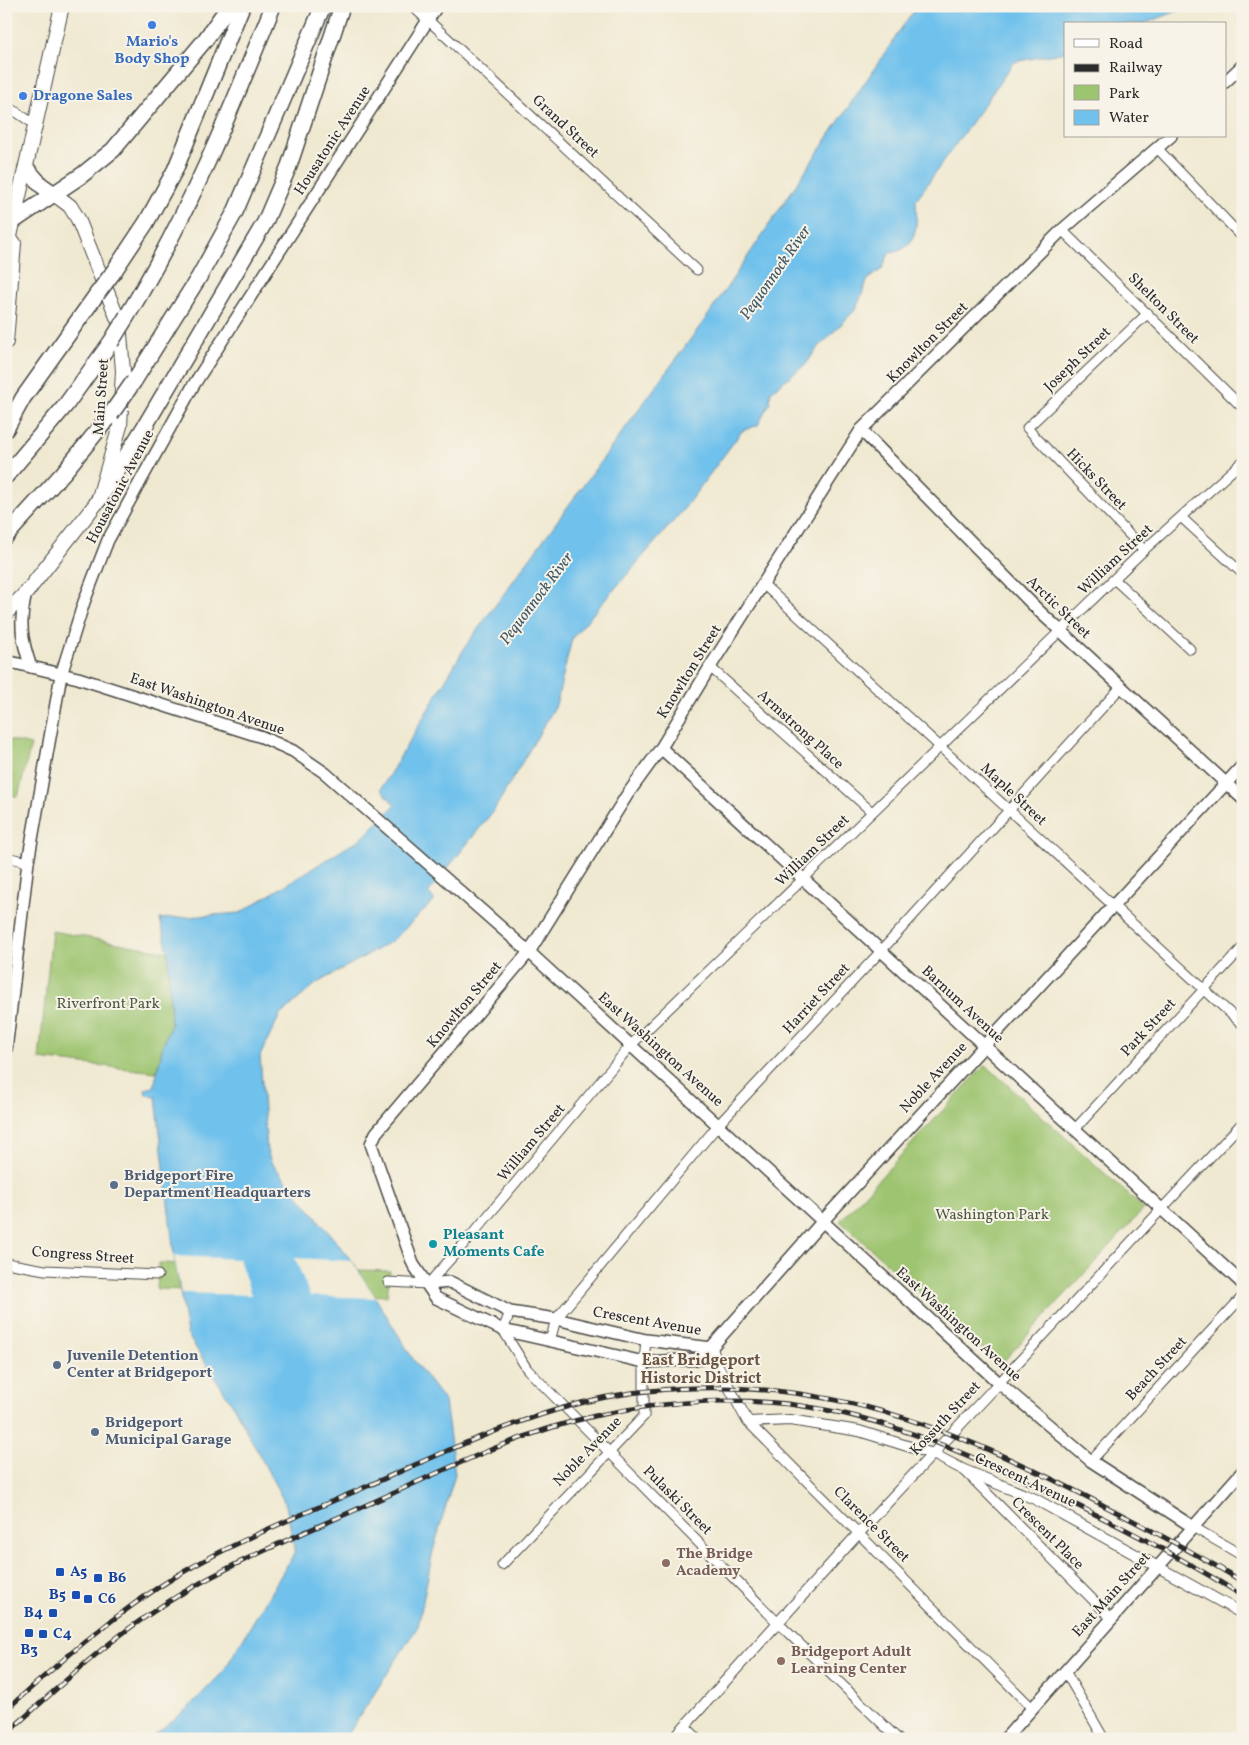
<svg xmlns="http://www.w3.org/2000/svg" width="1249" height="1745" viewBox="0 0 1249 1745" font-family="Vollkorn,serif">
	<style>
		.green { fill: #9dc46f; stroke: #64784d }
		.water { fill: #70c1ec; stroke: #4e768c }
		.pier { fill: #f0e9d1 }
		.lines { fill: none; stroke-linecap: round; stroke-linejoin: round }
		.minor-casing { stroke: #494844; stroke-width: 11 }
		.tertiary-casing { stroke: #494844; stroke-width: 12 }
		.secondary-casing { stroke: #494844; stroke-width: 14 }
		.primary-casing { stroke: #494844; stroke-width: 16 }
		.motorway-casing { stroke: #494844; stroke-width: 18 }
		.minor { stroke: #fff; stroke-width: 9 }
		.tertiary { stroke: #fff; stroke-width: 10 }
		.secondary { stroke: #fff; stroke-width: 11 }
		.primary { stroke: #fff; stroke-width: 14 }
		.motorway { stroke: #fff; stroke-width: 15 }
		.rail-casing { stroke: #2b2b2b; stroke-width: 5 }
		.rail { stroke: #f7f3e8; stroke-width: 3; stroke-dasharray: 9; stroke-linecap: butt }
		.motorway-bridge-casing { stroke: #494844; stroke-width: 18; stroke-linecap: butt }
		.motorway-bridge { stroke: #fff; stroke-width: 15 }
		.shop-dot { fill: #3f7fe0; stroke: #f7f3e8; stroke-width: 2 }
		.service-dot { fill: #5c6f8a; stroke: #f7f3e8; stroke-width: 2 }
		.culture-dot { fill: #0f9aa8; stroke: #f7f3e8; stroke-width: 2 }
		.education-dot { fill: #8d6e63; stroke: #f7f3e8; stroke-width: 2 }
		.transit-dot { fill: #1a4fb4; stroke: #f7f3e8; stroke-width: 2 }
		.labels { text-anchor: middle; dominant-baseline: central; stroke-width: 4; stroke-linejoin: round; paint-order: stroke }
		.shop-label { font-size: 15px; font-weight: bold; fill: #366cbe; stroke: #f7f3e8 }
		.street-label { font-size: 15px; fill: #2b2b2b; stroke: #f7f3e8 }
		.park-label { font-size: 15px; fill: #4d593f; stroke: #f7f3e8 }
		.service-label { font-size: 15px; font-weight: bold; fill: #4e5e75; stroke: #f7f3e8; text-anchor: start }
		.culture-label { font-size: 15px; font-weight: bold; fill: #0d838f; stroke: #f7f3e8; text-anchor: start }
		.education-label { font-size: 15px; font-weight: bold; fill: #785e54; stroke: #f7f3e8; text-anchor: start }
		.transit-label { font-size: 15px; font-weight: bold; fill: #164399; stroke: #f7f3e8; text-anchor: start }
		.water-label { font-size: 16px; font-style: italic; fill: #405865; stroke: #f7f3e8 }
		.neighbourhood-label { font-size: 16px; font-weight: bold; fill: #6a5545; stroke: #f7f3e8 }
	</style>
	<rect width="100%" height="100%" fill="#f7f3e8"/>
	<filter id="ink" filterUnits="userSpaceOnUse"><feTurbulence type="fractalNoise" baseFrequency=".02" numOctaves="2"/><feDisplacementMap in="SourceGraphic" scale="10" xChannelSelector="R" yChannelSelector="G"/><feConvolveMatrix kernelMatrix="1 2 1 2 8 2 1 2 1" color-interpolation-filters="sRGB"/></filter>
	<filter id="wash" filterUnits="userSpaceOnUse"><feTurbulence type="fractalNoise" baseFrequency=".0096" numOctaves="4" result="noise"/><feDisplacementMap in="SourceGraphic" scale="20" xChannelSelector="R" yChannelSelector="G"/><feGaussianBlur stdDeviation="1.12" result="paint"/><feColorMatrix in="noise" values="0 0 0 0 0 0 0 0 0 0 0 0 0 0 0 0 0 1.4 0 .05"/><feComposite in="paint" operator="in"/></filter>
	<g filter="url(#wash)">
		<rect width="100%" height="100%" fill="#f0e9d1"/>
		<g class="green">
			<polygon points="6,739 31,745 18,797 6,794"/>
			<polygon points="52,931 168,952 171,1025 156,1072 39,1059"/>
			<polygon points="984,1066 989,1068 1144,1209 1000,1365 840,1221"/>
			<polygon points="159,1263 239,1266 250,1292 157,1289"/>
			<polygon points="299,1268 390,1271 387,1296 311,1293"/>
		</g>
		<path class="water" d="M919,6H1191L1143,24H1065V52L1014,62L916,200C917,223 919,250 889,253L882,269L868,279L856,309L815,351L807,363L771,391L770,403L758,425L742,431L683,510L572,638L556,705L494,810L428,893L435,900L392,941L317,983L280,1015L260,1056L267,1151L271,1162L356,1266L413,1359L445,1402L455,1474L433,1551L418,1626L345,1739H149L187,1709L223,1672L295,1552L286,1505L234,1407L187,1334L174,1256L156,1097L146,1095L145,1089L154,1087L163,1045L171,1025L168,952L160,919L240,913L362,838L395,805L381,789L467,644L709,314L909,17Z"/>
		<g class="pier">
			<polygon points="174,1256 239,1259 251,1295 181,1293"/>
			<polygon points="295,1258 352,1261 376,1298 310,1296"/>
		</g>
	</g>
	<g filter="url(#ink)">
		<g class="lines">
			<defs>
				<g id="minor">
					<polyline points="428,20 697,270"/>
					<polyline points="6,105 34,124"/>
					<polyline points="1158,149 1243,238"/>
					<polyline points="1062,230 1243,408"/>
					<polyline points="1182,518 1243,574"/>
					<polyline points="1144,550 1027,428 1148,313"/>
					<polyline points="1115,580 1190,649"/>
					<polyline points="764,585 1243,1025"/>
					<polyline points="710,667 872,812"/>
					<polyline points="6,857 28,862"/>
					<polyline points="1075,1129 1243,947"/>
					<polyline points="6,1263 45,1270 158,1275"/>
					<polyline points="388,1282 428,1284 471,1236 631,1045 1144,550 1243,461"/>
					<polyline points="510,1312 503,1330 527,1369 778,1623 898,1739"/>
					<polyline points="550,1341 556,1319 719,1124 881,951 1121,687"/>
					<polyline points="999,1383 1243,1122"/>
					<polyline points="748,1422 1032,1708"/>
					<polyline points="1091,1461 1243,1296"/>
					<polyline points="964,1470 1110,1617"/>
					<polyline points="1193,1527 1243,1556"/>
					<polyline points="502,1565 644,1416 644,1362 646,1340"/>
					<polyline points="1065,1671 1104,1739"/>
					<polyline points="685,1726 698,1739"/>
				</g>
				<g id="tertiary">
					<polyline points="413,6 428,20"/>
					<polyline points="712,1348 718,1367 748,1422 790,1420 859,1431 933,1454 964,1470 1035,1499 1243,1614"/>
					<polyline points="673,1739 858,1534 999,1383"/>
				</g>
				<g id="secondary">
					<polyline points="1225,82 1243,65"/>
					<polyline points="1171,136 1062,230 861,430 710,667 661,748 627,795 529,952 376,1133 371,1144 413,1264 436,1298 503,1330 644,1362 701,1359 830,1213 1243,765"/>
					<polyline points="861,430 1039,611 1243,799"/>
					<path d="M26,593C19,622 21,639 31,667"/>
					<polyline points="6,661 78,678 262,737 293,751 325,773 529,952 999,1383 1091,1461 1193,1527"/>
					<polyline points="661,748 1243,1284"/>
					<polyline points="6,1050 28,862 61,675 84,602 108,540 193,386 437,6"/>
					<polyline points="428,1284 450,1282 510,1312 556,1319 646,1340 712,1348"/>
					<polyline points="1005,1739 1243,1471"/>
				</g>
				<g id="primary">
					<polyline points="6,254 62,6"/>
					<polyline points="6,342 14,243"/>
					<polyline points="6,613 26,593 98,501 120,426 123,371 119,322 78,219 70,206 54,194"/>
				</g>
				<g id="motorway">
					<polyline points="26,168 41,185 54,194"/>
					<polyline points="15,220 82,175 113,150 205,40 229,6"/>
					<polyline points="112,274 146,223 175,170 242,6"/>
					<path d="M127,316C187,218 230,113 273,6"/>
					<polyline points="134,381 199,277 235,212 323,6"/>
					<polyline points="6,429 23,398 97,294"/>
					<polyline points="6,476 65,406 111,342"/>
					<polyline points="98,501 145,426 265,222 289,166 342,6"/>
					<polyline points="6,536 64,472 111,414"/>
				</g>
			</defs>
			<use href="#minor" class="minor-casing"/>
			<use href="#tertiary" class="tertiary-casing"/>
			<use href="#secondary" class="secondary-casing"/>
			<use href="#primary" class="primary-casing"/>
			<use href="#motorway" class="motorway-casing"/>
			<use href="#minor" class="minor"/>
			<use href="#tertiary" class="tertiary"/>
			<use href="#secondary" class="secondary"/>
			<use href="#primary" class="primary"/>
			<use href="#motorway" class="motorway"/>
			<defs>
				<g id="rail">
					<path d="M6,1710C61,1661 115,1613 178,1575C239,1539 306,1513 370,1485C439,1454 508,1422 581,1403C618,1393 657,1389 696,1388C848,1384 966,1434 1099,1503C1147,1528 1196,1553 1243,1582"/>
					<path d="M6,1737L16,1725C57,1689 96,1651 141,1620C211,1570 293,1538 371,1503C445,1470 519,1432 599,1415C668,1400 746,1396 815,1408C883,1419 945,1445 1008,1473C1088,1509 1168,1549 1243,1596"/>
				</g>
			</defs>
			<use href="#rail" class="rail-casing"/>
			<use href="#rail" class="rail"/>
			<defs>
				<g id="motorway-bridge">
					<polyline points="97,294 112,274"/>
					<polyline points="111,342 127,316"/>
					<polyline points="111,414 134,381"/>
				</g>
			</defs>
			<use href="#motorway-bridge" class="motorway-bridge-casing"/>
			<use href="#motorway-bridge" class="motorway-bridge"/>
		</g>
	</g>
	<g class="shop-dot">
		<circle cx="152" cy="25" r="5"/>
		<circle cx="23" cy="96" r="5"/>
	</g>
	<g class="service-dot">
		<circle cx="114" cy="1185" r="5"/>
		<circle cx="57" cy="1365" r="5"/>
		<circle cx="95" cy="1432" r="5"/>
	</g>
	<circle class="culture-dot" cx="433" cy="1244" r="5"/>
	<g class="education-dot">
		<circle cx="666" cy="1563" r="5"/>
		<circle cx="781" cy="1661" r="5"/>
	</g>
	<g class="transit-dot">
		<rect x="55" y="1567" width="10" height="10" rx="2.5"/>
		<rect x="93" y="1573" width="10" height="10" rx="2.5"/>
		<rect x="71" y="1590" width="10" height="10" rx="2.5"/>
		<rect x="83" y="1594" width="10" height="10" rx="2.5"/>
		<rect x="48" y="1608" width="10" height="10" rx="2.5"/>
		<rect x="24" y="1628" width="10" height="10" rx="2.5"/>
		<rect x="38" y="1629" width="10" height="10" rx="2.5"/>
	</g>
	<g class="labels">
		<g class="shop-label">
			<text x="152" y="42">Mario's<tspan x="152" dy="17">Body Shop</tspan></text>
			<text x="33" y="96" text-anchor="start">Dragone Sales</text>
		</g>
		<g class="street-label">
			<text transform="translate(565 127) rotate(43)">Grand Street</text>
			<text transform="translate(333 141) rotate(-57)">Housatonic Avenue</text>
			<text transform="translate(1163 309) rotate(45)">Shelton Street</text>
			<text transform="translate(928 343) rotate(-45)">Knowlton Street</text>
			<text transform="translate(1078 360) rotate(-44)">Joseph Street</text>
			<text transform="translate(102 397) rotate(-86)">Main Street</text>
			<text transform="translate(1096 480) rotate(46)">Hicks Street</text>
			<text transform="translate(121 487) rotate(-62)">Housatonic Avenue</text>
			<text transform="translate(1116 560) rotate(-43)">William Street</text>
			<text transform="translate(1058 608) rotate(44)">Arctic Street</text>
			<text transform="translate(690 672) rotate(-58)">Knowlton Street</text>
			<text transform="translate(207 705) rotate(19)">East Washington Avenue</text>
			<text transform="translate(800 730) rotate(42)">Armstrong Place</text>
			<text transform="translate(1013 795) rotate(43)">Maple Street</text>
			<text transform="translate(813 851) rotate(-44)">William Street</text>
			<text transform="translate(817 999) rotate(-47)">Harriet Street</text>
			<text transform="translate(465 1005) rotate(-50)">Knowlton Street</text>
			<text transform="translate(962 1005) rotate(43)">Barnum Avenue</text>
			<text transform="translate(1149 1028) rotate(-47)">Park Street</text>
			<text transform="translate(660 1050) rotate(42)">East Washington Avenue</text>
			<text transform="translate(934 1078) rotate(-47)">Noble Avenue</text>
			<text transform="translate(532 1143) rotate(-50)">William Street</text>
			<text transform="translate(83 1256) rotate(4)">Congress Street</text>
			<text transform="translate(647 1322) rotate(10)">Crescent Avenue</text>
			<text transform="translate(958 1325) rotate(42)">East Washington Avenue</text>
			<text transform="translate(1157 1369) rotate(-47)">Beach Street</text>
			<text transform="translate(946 1419) rotate(-47)">Kossuth Street</text>
			<text transform="translate(588 1452) rotate(-46)">Noble Avenue</text>
			<text transform="translate(1025 1481) rotate(25)">Crescent Avenue</text>
			<text transform="translate(677 1501) rotate(45)">Pulaski Street</text>
			<text transform="translate(871 1525) rotate(45)">Clarence Street</text>
			<text transform="translate(1047 1534) rotate(45)">Crescent Place</text>
			<text transform="translate(1112 1595) rotate(-48)">East Main Street</text>
		</g>
		<g class="park-label">
			<text x="108" y="1004">Riverfront Park</text>
			<text x="992" y="1215">Washington Park</text>
		</g>
		<g class="service-label">
			<text x="124" y="1176">Bridgeport Fire<tspan x="124" dy="17">Department Headquarters</tspan></text>
			<text x="67" y="1356">Juvenile Detention<tspan x="67" dy="17">Center at Bridgeport</tspan></text>
			<text x="105" y="1423">Bridgeport<tspan x="105" dy="17">Municipal Garage</tspan></text>
		</g>
		<g class="culture-label">
			<text x="443" y="1235">Pleasant<tspan x="443" dy="17">Moments Cafe</tspan></text>
		</g>
		<g class="education-label">
			<text x="676" y="1554">The Bridge<tspan x="676" dy="17">Academy</tspan></text>
			<text x="791" y="1652">Bridgeport Adult<tspan x="791" dy="17">Learning Center</tspan></text>
		</g>
		<g class="transit-label">
			<text x="70" y="1572">A5</text>
			<text x="108" y="1578">B6</text>
			<text x="66" y="1595" text-anchor="end">B5</text>
			<text x="98" y="1599">C6</text>
			<text x="43" y="1613" text-anchor="end">B4</text>
			<text x="53" y="1634">C4</text>
			<text x="29" y="1650" text-anchor="middle">B3</text>
		</g>
		<g class="water-label">
			<text transform="translate(776 273) rotate(-55)">Pequonnock River</text>
			<text transform="translate(537 599) rotate(-53)">Pequonnock River</text>
		</g>
		<g class="neighbourhood-label">
			<text x="701" y="1361">East Bridgeport<tspan x="701" dy="18">Historic District</tspan></text>
		</g>
	</g>
	<rect width="1249" height="1745" fill="none" stroke="#f7f3e8" stroke-width="25"/>
	<rect x="1064" y="22" width="162" height="115" fill="#f7f3e8" stroke="#a5a39c"/>
	<rect x="1074" y="39" width="25" height="8" fill="#ffffff" stroke="#a5a39c"/>
	<text x="1109" y="48" font-size="15" fill="#2b2b2b">Road</text>
	<rect x="1074" y="64" width="25" height="8" fill="#2b2b2b" stroke="#a5a39c"/>
	<text x="1109" y="72" font-size="15" fill="#2b2b2b">Railway</text>
	<rect x="1074" y="85" width="25" height="15" fill="#9dc46f" stroke="#a5a39c"/>
	<text x="1109" y="98" font-size="15" fill="#2b2b2b">Park</text>
	<rect x="1074" y="110" width="25" height="15" fill="#70c1ec" stroke="#a5a39c"/>
	<text x="1109" y="122" font-size="15" fill="#2b2b2b">Water</text>
</svg>
